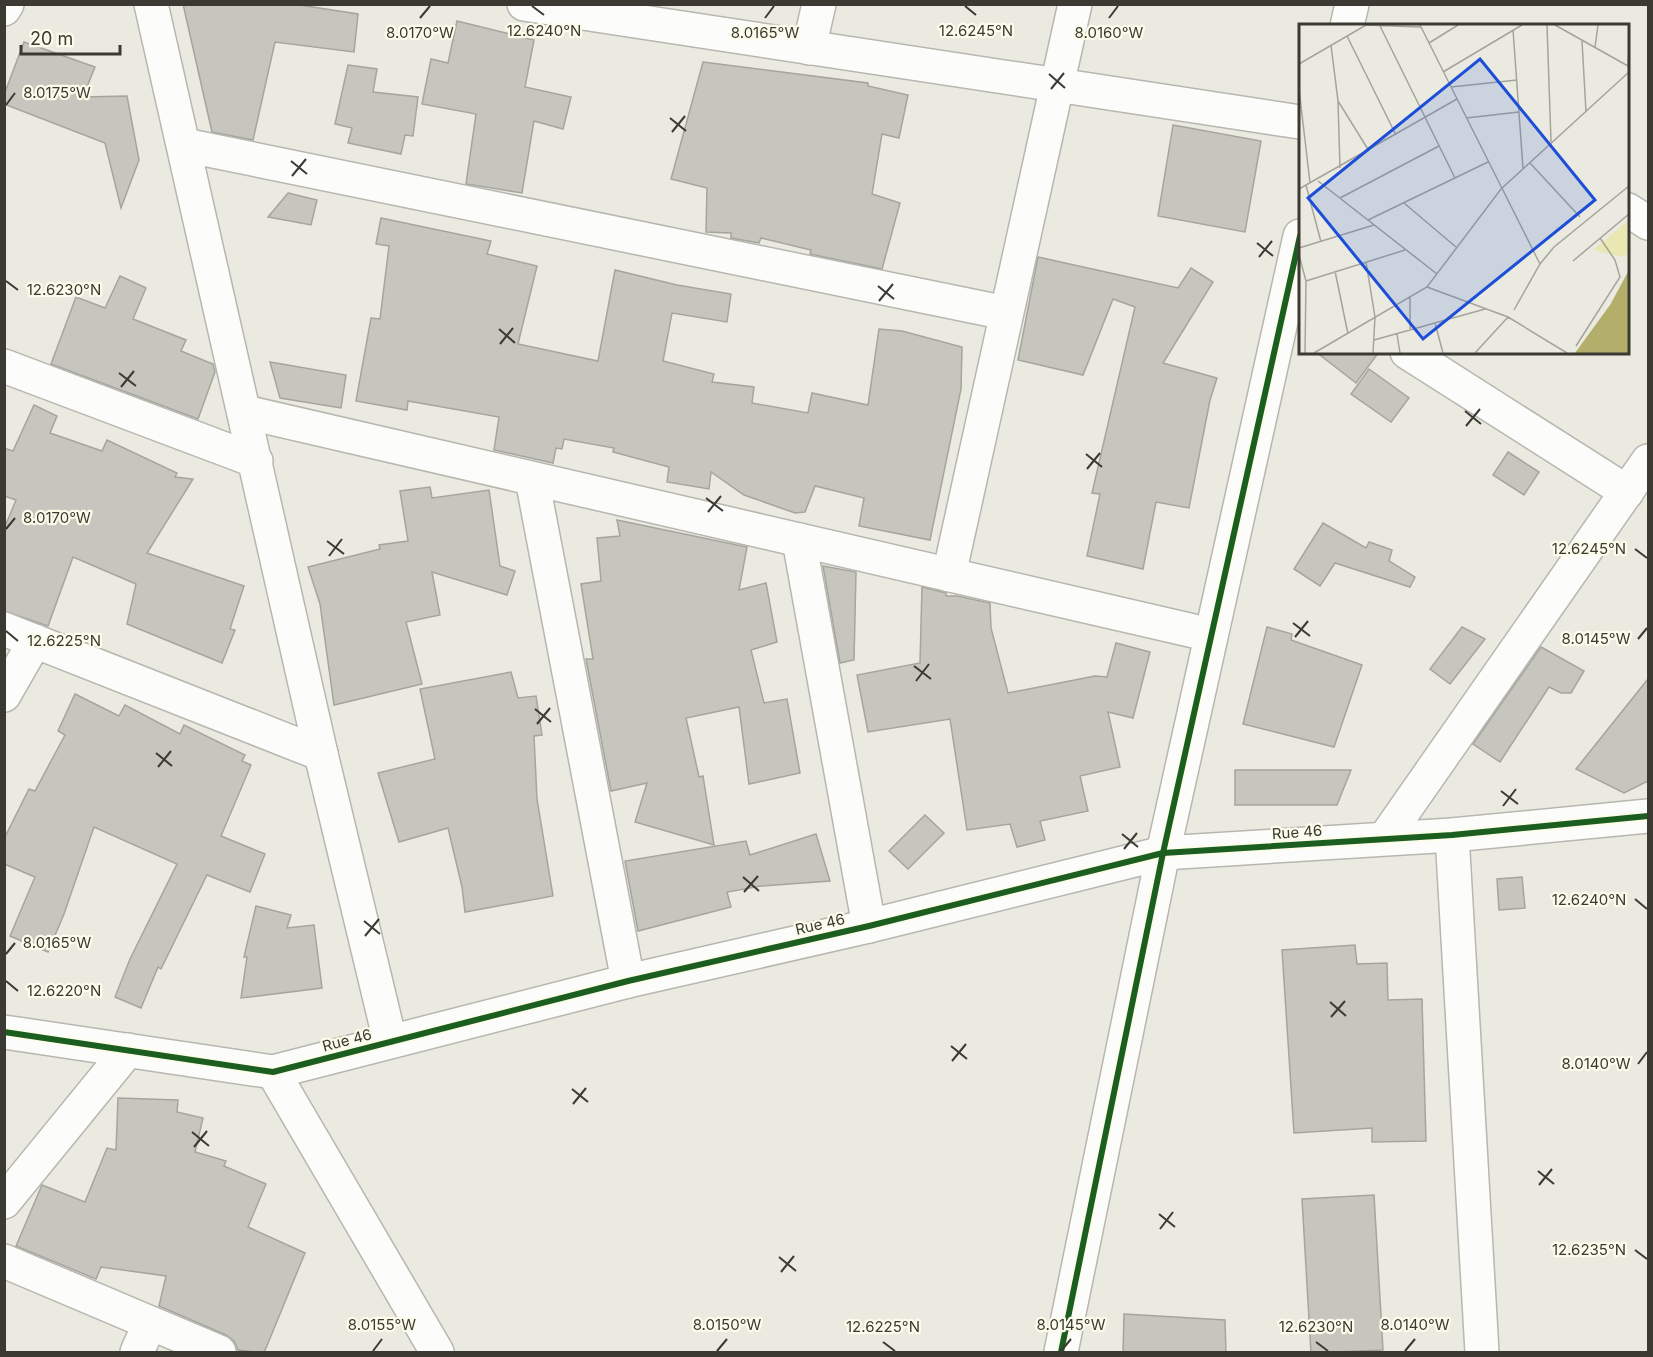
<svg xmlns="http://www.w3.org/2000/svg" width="1653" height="1357" viewBox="0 0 1653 1357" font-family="Inter,sans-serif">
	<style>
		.building { fill: #c6c6bf; stroke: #a5a59e; stroke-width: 1.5 }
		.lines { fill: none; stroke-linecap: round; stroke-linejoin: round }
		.minor-casing { stroke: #b7b7b0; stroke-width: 36 }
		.minor { stroke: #fcfcfa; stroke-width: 33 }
		.cycleway-casing { stroke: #fcfcea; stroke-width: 10 }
		.cycleway { stroke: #1b5e20; stroke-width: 6 }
		.ticks { fill: none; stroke: #3a3a33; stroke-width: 2 }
		.labels { text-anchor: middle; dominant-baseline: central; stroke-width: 4.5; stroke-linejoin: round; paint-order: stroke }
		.street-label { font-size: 15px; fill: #3a3a33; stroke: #fcfcea }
		.inset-road { fill: none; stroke: #a4a49b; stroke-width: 1.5 }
		.view { fill: #1d4ed8; fill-opacity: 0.15; stroke: #1d4ed8; stroke-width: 3 }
		.inset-edge { fill: none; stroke: #3a3a33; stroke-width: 3 }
		.ticks-label { font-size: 15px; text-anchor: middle; fill: #3a3a33; stroke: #fcfcea; stroke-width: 4.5; stroke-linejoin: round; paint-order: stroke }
	</style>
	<rect width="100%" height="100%" fill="#eaeae1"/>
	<g class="building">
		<polygon points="183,4 293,4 358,14 354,52 275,42 253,140 212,132"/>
		<polygon points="457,21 534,40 525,87 571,97 563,129 534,121 522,193 466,184 476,114 422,104 431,59 448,63"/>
		<polygon points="24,42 95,67 83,97 127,96 139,160 121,208 105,143 4,104 4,95"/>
		<polygon points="703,62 868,83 868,86 908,95 899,138 882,134 872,194 900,203 882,269 810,254 811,250 761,238 759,243 731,238 731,233 706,232 707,188 671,179"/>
		<polygon points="348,65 377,69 373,92 418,97 413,136 405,135 401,154 348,143 352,128 335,124"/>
		<polygon points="1173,125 1261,141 1245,232 1158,216"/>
		<polygon points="288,193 317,200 311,225 268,217"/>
		<polygon points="381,218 491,241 487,254 537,266 518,344 598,361 615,270 677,285 731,294 727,322 672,313 663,361 714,374 712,382 754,387 752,403 808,413 812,393 868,405 879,329 902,331 962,347 961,389 930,540 859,526 864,498 815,486 805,512 795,513 744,495 711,472 709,489 667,482 669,467 613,452 614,448 564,439 562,449 556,448 553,463 494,450 499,417 408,401 407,410 356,401 371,318 380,319 389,246 376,244"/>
		<polygon points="1038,257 1178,288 1191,268 1213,282 1163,363 1217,378 1210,400 1189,508 1156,502 1143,569 1087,556 1100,494 1092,493 1135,307 1113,299 1083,375 1018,360"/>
		<polygon points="120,276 146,288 133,319 186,340 181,351 213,364 215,372 198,419 51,364 76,297 105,308"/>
		<polygon points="1316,352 1379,352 1356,383"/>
		<polygon points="270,362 346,375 341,408 280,398"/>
		<polygon points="1369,369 1409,398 1391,422 1351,394"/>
		<polygon points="34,405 57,416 50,433 102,451 107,440 177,473 175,477 193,479 147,553 244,586 230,629 235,630 222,663 127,624 136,584 73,557 48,626 4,611 4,529 16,500 4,496 4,448 13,451"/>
		<polygon points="1508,452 1539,472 1524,495 1493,475"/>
		<polygon points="430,487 432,498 489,490 500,566 515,571 507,595 432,572 440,615 406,622 422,684 334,705 320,604 308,567 380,549 379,545 408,541 400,491"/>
		<polygon points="617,520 747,547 739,590 766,583 777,642 751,650 764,703 787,699 800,773 749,784 739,707 686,718 699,777 703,776 714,845 635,822 647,783 611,791 586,659 593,659 581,584 601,581 597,538 620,536"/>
		<polygon points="1323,523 1366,548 1369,542 1392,550 1389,561 1415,577 1410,587 1335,563 1320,586 1294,569"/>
		<polygon points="823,566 856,572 854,660 840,663"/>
		<polygon points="922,587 946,593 946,596 957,596 990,603 991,628 1008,693 1095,676 1107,677 1116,643 1150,652 1133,718 1108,712 1120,767 1080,776 1088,811 1040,821 1045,840 1017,847 1010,824 967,830 950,719 868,732 857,675 920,663"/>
		<polygon points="1267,627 1292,634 1291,640 1362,665 1334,747 1243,724"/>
		<polygon points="1462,627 1485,639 1450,684 1430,669"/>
		<polygon points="1541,647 1584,671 1571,693 1561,693 1549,687 1500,762 1473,744"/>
		<polygon points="511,672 518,698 536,696 542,735 534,736 537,799 553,896 465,912 462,887 448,828 399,842 378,773 435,759 420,689"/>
		<polygon points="1648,679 1648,781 1624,793 1576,769"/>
		<polygon points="75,694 119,716 125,705 180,734 184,725 245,755 242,761 251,765 221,836 265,854 250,892 207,875 161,969 158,967 141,1008 115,997 130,959 177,864 94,827 64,914 48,952 10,936 35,877 4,864 4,839 29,789 35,791 65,735 58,731"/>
		<polygon points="1235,770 1351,770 1337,805 1235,805"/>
		<polygon points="925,815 944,833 908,869 889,851"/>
		<polygon points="816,834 830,881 761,886 727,892 731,907 638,931 625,861 746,841 750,855"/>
		<polygon points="1522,877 1525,908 1499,910 1497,879"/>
		<polygon points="256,906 291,915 287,928 314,925 322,988 241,998 247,957 244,957"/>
		<polygon points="1355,945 1357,964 1387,963 1388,1000 1422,999 1426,1141 1372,1142 1372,1128 1294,1133 1282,950"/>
		<polygon points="118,1098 178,1100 177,1112 203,1118 195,1152 226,1161 224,1166 266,1184 248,1227 305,1253 264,1353 238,1350 234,1341 226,1335 159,1306 166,1276 101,1267 96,1279 16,1246 42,1185 85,1202 107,1148 116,1150"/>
		<polygon points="1374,1195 1383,1350 1311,1353 1302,1199"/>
		<polygon points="1124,1314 1225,1320 1226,1353 1123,1353"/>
	</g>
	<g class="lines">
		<defs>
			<g id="minor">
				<polyline points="151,4 321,754 390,1041"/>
				<polyline points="524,4 1300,122"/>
				<polyline points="4,9 7,4"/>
				<polyline points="1347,26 1352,4"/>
				<polyline points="809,48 819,4"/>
				<polyline points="184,145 1006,313"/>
				<polyline points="1628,210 1648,223"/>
				<polyline points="1407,352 1627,492"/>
				<polyline points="4,366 256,461"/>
				<polyline points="245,412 1211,635"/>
				<polyline points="532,479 628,981"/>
				<polyline points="799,540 869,926"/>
				<polyline points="949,575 1075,4"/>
				<polyline points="4,629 321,754"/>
				<polyline points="4,695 35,641"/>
				<polyline points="1452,835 1482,1352"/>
				<polyline points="1385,838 1648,461"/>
				<polyline points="4,1032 273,1072 628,981 869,926 1163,853 1452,835 1648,816"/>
				<polyline points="273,1072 437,1352"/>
				<polyline points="4,1202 128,1050"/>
				<polyline points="4,1261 219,1352"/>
				<polyline points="137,1352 150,1323"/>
				<polyline points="1061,1352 1163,853 1300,236"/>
			</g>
		</defs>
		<use href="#minor" class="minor-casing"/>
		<use href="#minor" class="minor"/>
		<defs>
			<g id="cycleway">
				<polyline points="4,1032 273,1072 628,981 869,926 1163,853 1452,835 1648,816"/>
				<polyline points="1061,1352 1163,853 1300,236"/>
			</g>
		</defs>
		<use href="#cycleway" class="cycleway-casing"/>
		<use href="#cycleway" class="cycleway"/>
	</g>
	<path class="ticks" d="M532,6L544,15M965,6L976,15M420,18L430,6M765,18L774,6M1109,18L1118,6M1049,74L1065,88M1051,89L1064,73M6,105L15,93M670,118L686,131M672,132L685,116M291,161L307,174M292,176L306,159M1257,243L1273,256M1259,257L1272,241M6,281L18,290M878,286L894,299M879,301L893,284M499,329L515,343M500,344L513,328M119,373L136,386M121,387L134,371M1465,411L1481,424M1466,426L1480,409M1086,454L1102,467M1087,469L1100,453M706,498L723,511M708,512L721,496M6,529L15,518M327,541L344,554M1635,549L1647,558M329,556L342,539M1293,623L1310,636M6,631L18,641M1295,637L1308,621M1638,639L1647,628M914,666L931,679M916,681L929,664M535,709L551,722M537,724L550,708M156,753L172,766M158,767L171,751M1501,791L1518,804M1503,806L1516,789M1122,834L1138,847M1124,849L1137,833M743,877L759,891M744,892L758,876M1635,899L1647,909M364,921L380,934M365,936L379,919M6,954L15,943M6,981L18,991M1330,1002L1346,1016M1331,1017L1345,1001M951,1046L967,1059M952,1061L966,1044M1638,1064L1647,1052M572,1089L588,1102M573,1104L586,1088M192,1132L209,1146M194,1147L207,1131M1538,1171L1554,1184M1539,1185L1552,1169M1159,1214L1175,1227M1160,1229L1173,1212M1635,1250L1647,1259M779,1257L796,1271M781,1272L794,1256M883,1342L895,1351M1316,1342L1328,1351M373,1351L382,1339M717,1351L727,1339M1061,1351L1071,1339M1405,1351L1415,1339"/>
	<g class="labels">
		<g class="street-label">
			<text transform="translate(1297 832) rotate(-4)">Rue 46</text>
			<text transform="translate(820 924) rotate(-13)">Rue 46</text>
			<text transform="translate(347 1040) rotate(-15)">Rue 46</text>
		</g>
	</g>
	<g transform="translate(1299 24)">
		<rect width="330" height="330" fill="#eaeae1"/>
		<path d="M330,196L329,230L322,233L294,226Z" fill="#e9e7b2"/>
		<path d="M330,246V329H276L311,281Z" fill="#b3af6b"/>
		<path class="inset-road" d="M121,1L241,240M248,1L252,118M256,1L329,42M81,2L156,154M214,6L224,144M48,12L97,111M283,17L287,88M130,19L159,1M32,21L39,77L70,127M296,23L299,1M0,40L67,1L122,3M329,44L330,23M144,48L223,1M152,63L218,56M0,65L11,159M39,77L41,144M167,94L220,88M231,139L281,193M19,157L138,250M7,161L22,218M0,165L158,75M41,174L140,122M105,179L157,223M69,196L189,138M0,224L75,201M0,231L7,257L6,329M274,237L330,190M67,238L76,293L74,329M36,247L49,310M7,257L106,226M128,263L209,293L268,329M215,286L241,240L255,223L330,162M136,299L144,329M111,306V273M98,310L101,329M75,316L186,285M277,322L321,253L316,236L301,214M15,329L128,263L202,165L330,48M176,329L209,293"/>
		<path class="view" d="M181,35L296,176L124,315L9,174Z"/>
		<rect width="330" height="330" class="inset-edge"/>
	</g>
	<g class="ticks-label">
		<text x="544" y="36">12.6240°N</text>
		<text x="976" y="36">12.6245°N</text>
		<text x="420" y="38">8.0170°W</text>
		<text x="765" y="38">8.0165°W</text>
		<text x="1109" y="38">8.0160°W</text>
		<text x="57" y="98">8.0175°W</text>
		<text x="64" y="295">12.6230°N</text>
		<text x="57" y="523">8.0170°W</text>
		<text x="1589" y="554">12.6245°N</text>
		<text x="1596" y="644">8.0145°W</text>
		<text x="64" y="646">12.6225°N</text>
		<text x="1589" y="905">12.6240°N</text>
		<text x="57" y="948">8.0165°W</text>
		<text x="64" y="996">12.6220°N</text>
		<text x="1596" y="1069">8.0140°W</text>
		<text x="1589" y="1255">12.6235°N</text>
		<text x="382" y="1330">8.0155°W</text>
		<text x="727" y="1330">8.0150°W</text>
		<text x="1071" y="1330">8.0145°W</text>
		<text x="1415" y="1330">8.0140°W</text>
		<text x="883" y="1332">12.6225°N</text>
		<text x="1316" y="1332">12.6230°N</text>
	</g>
	<rect width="1653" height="1357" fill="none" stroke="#3a3a33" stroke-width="12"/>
	<path d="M21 45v9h99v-9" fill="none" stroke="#3a3a33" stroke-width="3"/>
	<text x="30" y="45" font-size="18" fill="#3a3a33" stroke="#fcfcea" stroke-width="4.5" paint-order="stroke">20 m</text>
</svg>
